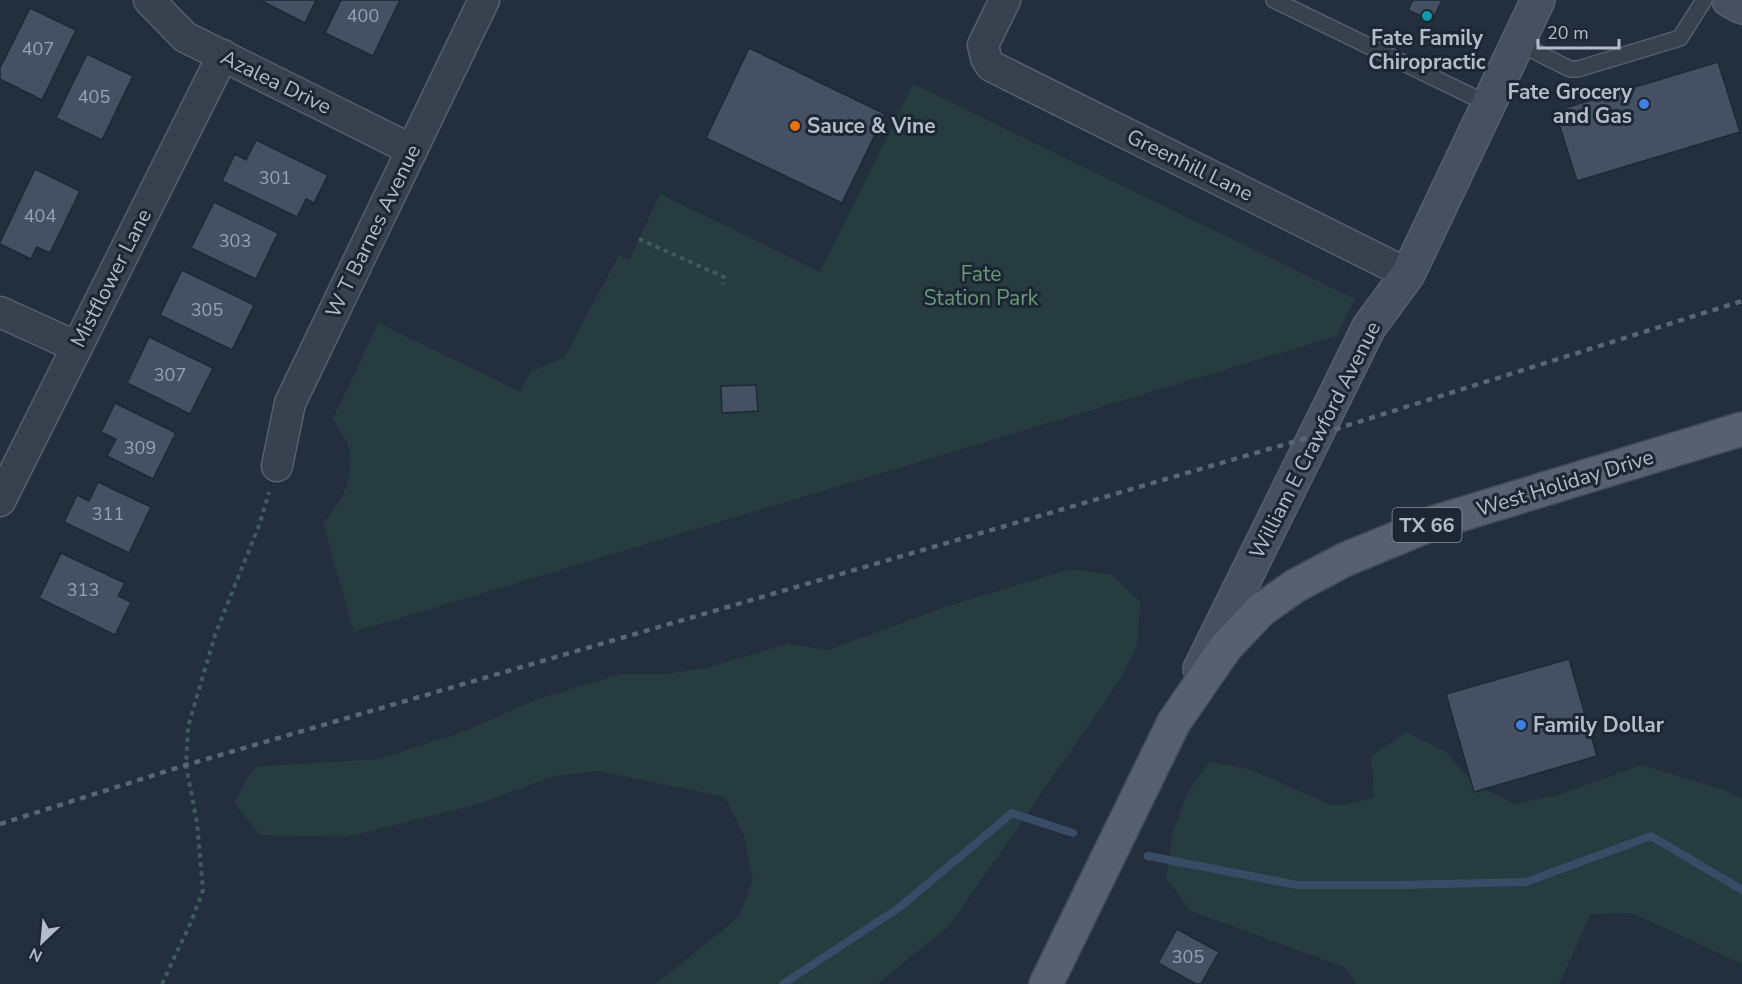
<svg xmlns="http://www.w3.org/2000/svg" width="1742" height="984" viewBox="0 0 1742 984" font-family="'Nunito Sans',sans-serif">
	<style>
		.green { fill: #263c3f }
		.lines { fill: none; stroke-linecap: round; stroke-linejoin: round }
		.stream { stroke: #394c67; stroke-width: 8 }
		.building { fill: #455162; stroke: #1f2835; stroke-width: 1.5 }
		.service-casing { stroke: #565f6c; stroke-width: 18 }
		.minor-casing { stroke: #565f6c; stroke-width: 33 }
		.secondary-casing { stroke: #565f6c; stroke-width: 36 }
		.primary-casing { stroke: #414a57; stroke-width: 36 }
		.path { stroke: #44595c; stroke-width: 4; stroke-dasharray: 4.5 4.5; stroke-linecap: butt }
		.service { stroke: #38414e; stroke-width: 15 }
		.minor { stroke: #38414e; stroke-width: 30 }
		.secondary { stroke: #465061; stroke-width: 33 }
		.primary { stroke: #56606e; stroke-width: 33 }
		.rail { stroke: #5a6575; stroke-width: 4.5; stroke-dasharray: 6 6; stroke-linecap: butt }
		.culture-dot { fill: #0f9aa8; stroke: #1d2633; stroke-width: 2 }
		.shop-dot { fill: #3f7fe0; stroke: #1d2633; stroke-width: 2 }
		.food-dot { fill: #e8710a; stroke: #1d2633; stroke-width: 2 }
		.labels { text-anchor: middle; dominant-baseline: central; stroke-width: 6; stroke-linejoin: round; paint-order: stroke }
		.number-label { font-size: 18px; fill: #98a1af }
		.shield { fill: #1d2633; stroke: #878f9c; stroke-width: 1.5 }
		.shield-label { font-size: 20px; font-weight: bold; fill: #b4bcc9 }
		.poi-label { font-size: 21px; font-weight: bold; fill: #b4bcc9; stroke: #1d2633; text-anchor: start }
		.street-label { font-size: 21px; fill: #b4bcc9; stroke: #1d2633 }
		.park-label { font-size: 21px; fill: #6b9a76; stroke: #1d2633 }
	</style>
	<rect width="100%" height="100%" fill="#242f3e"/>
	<g class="green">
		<path d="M913,84L1355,299L1337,336L354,632L323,523C341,503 356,477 349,449C346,438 338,428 333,418L379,323L521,392L531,371L564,358L619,255L629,260L660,194L820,272Z"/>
		<polygon points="1071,569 1112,575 1141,603 1137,644 1119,681 950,925 877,984 656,984 739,917 753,879 744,836 725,797 598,771 555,776 475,805 347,837 260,835 234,803 254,767 379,759 460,733 538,699 621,674 664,674 706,668 788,644 828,650 948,606"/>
		<polygon points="1406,732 1445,751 1474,784 1515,804 1558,795 1641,765 1722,789 1742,800 1742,964 1632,913 1591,914 1559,984 1356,984 1344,967 1191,911 1166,878 1173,832 1187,794 1210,761 1251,770 1334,806 1374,798 1371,756"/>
	</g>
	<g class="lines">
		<g class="stream">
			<polyline points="1148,856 1297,885 1400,885 1526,882 1651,836 1742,890"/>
			<polyline points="783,984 900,907 1012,813 1073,833"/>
		</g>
	</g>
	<g class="building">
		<polygon points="260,0 316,0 305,23"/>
		<polygon points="341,0 400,0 373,56 325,33"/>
		<polygon points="1413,0 1442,0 1432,21 1408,10"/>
		<polygon points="30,8 76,30 42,100 0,79 0,68"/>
		<polygon points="749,48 885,114 842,203 706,138"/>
		<polygon points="87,54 133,76 102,140 56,118"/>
		<polygon points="1718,62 1740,132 1577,181 1555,111"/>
		<polygon points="256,140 328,175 314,203 306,199 297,217 222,181 235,154 246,160"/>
		<polygon points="35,169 80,191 50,253 37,247 31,259 0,244 0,242"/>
		<polygon points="214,202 278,233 256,279 191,248"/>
		<polygon points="182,270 254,305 232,350 160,315"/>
		<polygon points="149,337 213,368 190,414 127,383"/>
		<polygon points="756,385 758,411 722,413 721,386"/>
		<polygon points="115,403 176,433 153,479 107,456 116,439 101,432"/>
		<polygon points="98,482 151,507 129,553 64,522 77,495 89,501"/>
		<polygon points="61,553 125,583 118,596 131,602 115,635 39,598"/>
		<polygon points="1569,659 1597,756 1474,792 1446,694"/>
		<polygon points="1177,929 1219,952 1201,984 1196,984 1158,963"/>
	</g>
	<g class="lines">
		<defs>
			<g id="service">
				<polyline points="1274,0 1488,104"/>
				<polyline points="1518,43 1570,69 1578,69 1680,38 1704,0"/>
			</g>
			<g id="minor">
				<polyline points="149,0 185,37 412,150"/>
				<polyline points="1005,0 983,45 986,58 991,66 1408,274"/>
				<polyline points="0,312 77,347"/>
				<polyline points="277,466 290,403 484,0"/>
				<polyline points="0,501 223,55"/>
			</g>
			<g id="secondary">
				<polyline points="1729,0 1742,7"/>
				<polyline points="1200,669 1369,327 1408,274 1538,0"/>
			</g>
			<polyline id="primary" points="1046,984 1174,722 1226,647 1261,610 1295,586 1344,560 1436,522 1742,429"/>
		</defs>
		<use href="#service" class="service-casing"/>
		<use href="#minor" class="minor-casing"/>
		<use href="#secondary" class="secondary-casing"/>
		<use href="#primary" class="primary-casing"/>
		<g class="path">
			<polyline points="639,239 724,277 723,284"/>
			<polyline points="162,984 191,922 203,890 197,823 186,765 188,727 215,635 260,523 269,492"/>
		</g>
		<use href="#service" class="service"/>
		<use href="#minor" class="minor"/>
		<use href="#secondary" class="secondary"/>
		<use href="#primary" class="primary"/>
		<polyline class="rail" points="0,824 186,765 1317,435 1742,301"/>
	</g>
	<circle class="culture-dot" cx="1427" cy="16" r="6"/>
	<g class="shop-dot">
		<circle cx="1644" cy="104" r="6"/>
		<circle cx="1521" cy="725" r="6"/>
	</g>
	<circle class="food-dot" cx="795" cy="126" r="6"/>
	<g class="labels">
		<g class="number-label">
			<text x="363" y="16">400</text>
			<text x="38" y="49">407</text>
			<text x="94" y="97">405</text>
			<text x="275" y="178">301</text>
			<text x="40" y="216">404</text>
			<text x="235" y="241">303</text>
			<text x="207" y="310">305</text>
			<text x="170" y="375">307</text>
			<text x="140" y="448">309</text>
			<text x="108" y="514">311</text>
			<text x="83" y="590">313</text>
			<text x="1188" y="957">305</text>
		</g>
		<rect class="shield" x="1392.5" y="508" width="69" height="34" rx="4.5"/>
		<g class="shield-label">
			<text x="1427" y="525">TX 66</text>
		</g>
		<g class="poi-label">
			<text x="1427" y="38" text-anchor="middle">Fate Family<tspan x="1427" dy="24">Chiropractic</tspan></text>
			<text x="1632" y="92" text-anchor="end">Fate Grocery<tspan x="1632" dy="24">and Gas</tspan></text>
			<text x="807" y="126">Sauce &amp; Vine</text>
			<text x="1533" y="725">Family Dollar</text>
		</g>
		<g class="street-label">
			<text transform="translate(276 82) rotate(26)">Azalea Drive</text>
			<text transform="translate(1190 165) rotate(26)">Greenhill Lane</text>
			<text transform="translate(373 231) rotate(-64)">W T Barnes Avenue</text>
			<text transform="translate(111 278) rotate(-63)">Mistflower Lane</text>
			<text transform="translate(1315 440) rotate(-63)">William E Crawford Avenue</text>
			<text transform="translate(1565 483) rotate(-17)">West Holiday Drive</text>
		</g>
		<g class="park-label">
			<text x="981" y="274">Fate<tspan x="981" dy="24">Station Park</tspan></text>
		</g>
	</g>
	<g transform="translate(42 942) rotate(206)" stroke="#1d2633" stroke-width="4.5" paint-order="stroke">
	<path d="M0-4.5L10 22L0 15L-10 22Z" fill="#b4bcc9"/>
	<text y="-9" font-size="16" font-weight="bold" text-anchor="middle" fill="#b4bcc9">N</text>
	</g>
	<path d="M1538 39v9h81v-9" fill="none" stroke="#b4bcc9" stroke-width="3"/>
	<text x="1547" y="39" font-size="18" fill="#b4bcc9" stroke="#1d2633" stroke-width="4.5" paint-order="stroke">20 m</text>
</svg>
